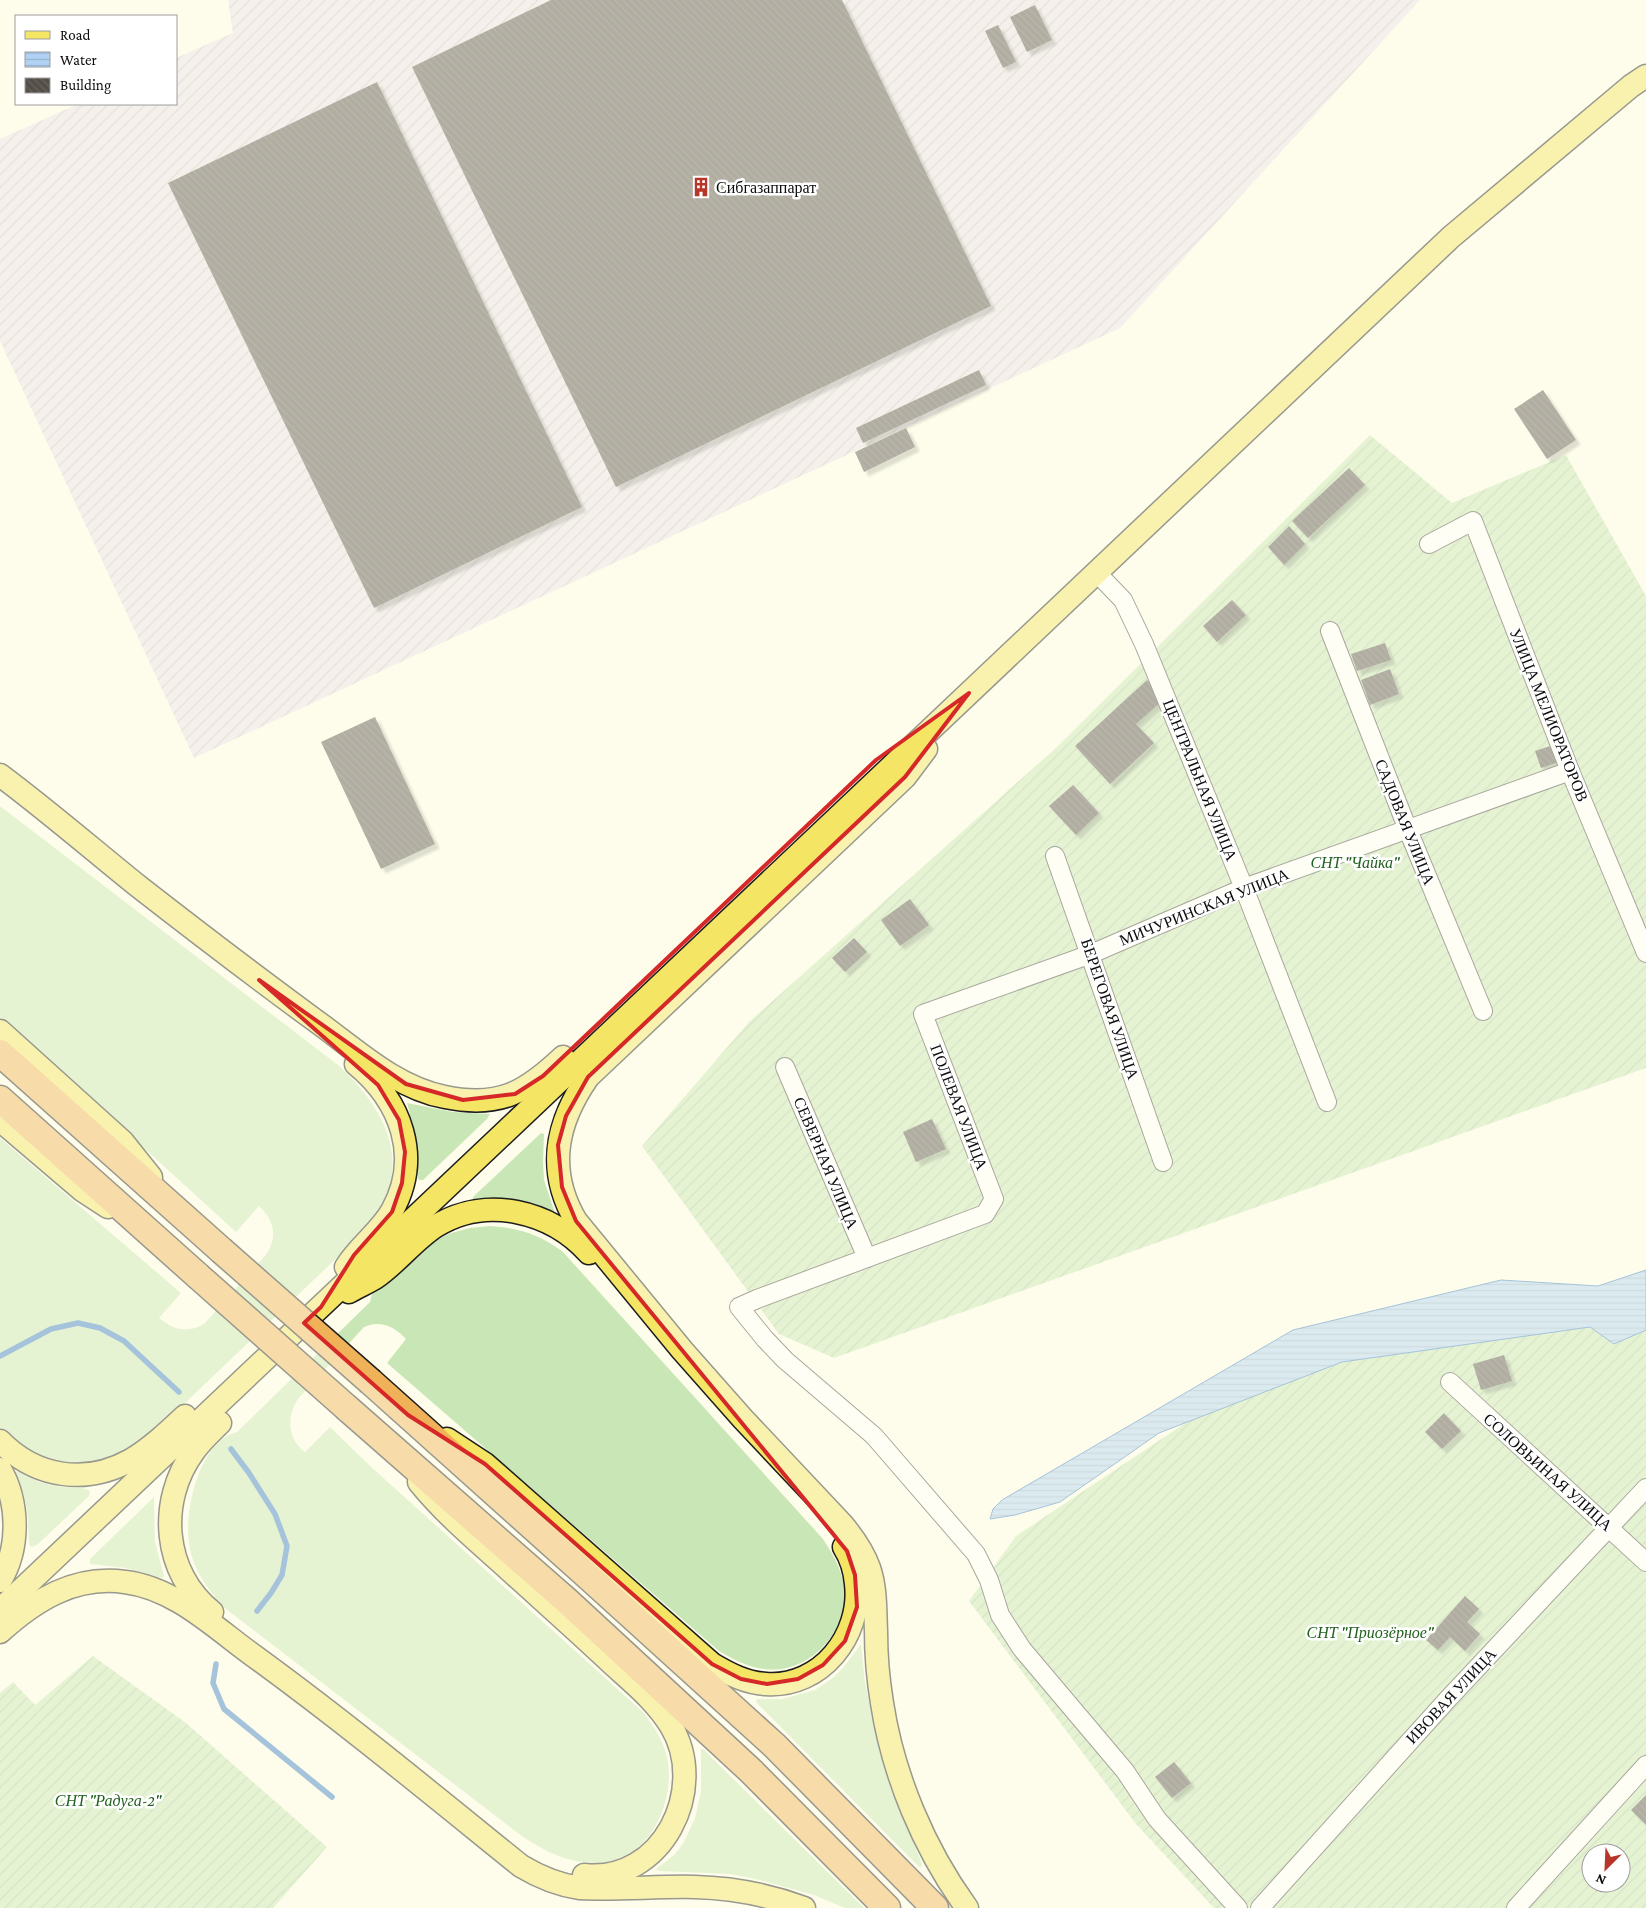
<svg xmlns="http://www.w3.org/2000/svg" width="1646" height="1908" viewBox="0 0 1646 1908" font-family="'Crimson Pro',serif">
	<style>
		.industrial { fill: url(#industrial-furrows) }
		.grass { fill: #c9e7b6 }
		.garden { fill: url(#garden-furrows); fill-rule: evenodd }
		.water { fill: url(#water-rules); stroke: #3b7cc8 }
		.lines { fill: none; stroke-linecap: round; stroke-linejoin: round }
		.stream { stroke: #3b7cc8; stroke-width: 5.5 }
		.building { fill: url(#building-back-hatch); filter: url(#shadow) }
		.minor-casing { stroke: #3f3f3f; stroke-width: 20 }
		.major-casing { stroke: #1d1d1d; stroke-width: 25 }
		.highway-casing { stroke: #1d1d1d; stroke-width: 29 }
		.minor { stroke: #fff; stroke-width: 18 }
		.major { stroke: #f4e565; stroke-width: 22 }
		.highway { stroke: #f0b258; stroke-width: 26 }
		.highway-bridge-casing { stroke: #1d1d1d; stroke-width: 29; stroke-linecap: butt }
		.highway-bridge { stroke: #f0b258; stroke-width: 26 }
		.marked { fill: none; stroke: #d62828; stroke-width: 4; stroke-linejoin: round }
		.labels { text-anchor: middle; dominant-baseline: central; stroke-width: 5; stroke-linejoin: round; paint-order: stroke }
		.poi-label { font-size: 16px; fill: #0c0c0c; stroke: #fff; text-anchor: start }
		.street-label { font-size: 16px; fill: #0c0c0c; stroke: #fff }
		.park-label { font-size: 16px; font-style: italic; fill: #23611f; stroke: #fff }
	</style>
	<defs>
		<pattern id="industrial-furrows" width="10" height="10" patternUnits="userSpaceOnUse" patternTransform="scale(1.25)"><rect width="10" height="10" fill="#eae0ea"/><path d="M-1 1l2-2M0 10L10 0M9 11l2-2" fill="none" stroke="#c8bfc8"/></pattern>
		<pattern id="garden-furrows" width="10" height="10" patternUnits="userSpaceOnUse" patternTransform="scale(1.25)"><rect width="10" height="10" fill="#c9e7b6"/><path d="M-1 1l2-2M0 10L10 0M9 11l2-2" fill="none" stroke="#abc59b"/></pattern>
		<pattern id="water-rules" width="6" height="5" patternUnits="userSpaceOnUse" patternTransform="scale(1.25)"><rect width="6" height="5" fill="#b1d2f4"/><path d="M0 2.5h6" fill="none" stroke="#97b3d0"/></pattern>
		<pattern id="building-back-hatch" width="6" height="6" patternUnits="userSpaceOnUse" patternTransform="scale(1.25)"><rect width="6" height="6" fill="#544e48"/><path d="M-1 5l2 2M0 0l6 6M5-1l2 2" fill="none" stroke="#68635e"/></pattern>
		<filter id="shadow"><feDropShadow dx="4.5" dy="4.5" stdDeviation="1" flood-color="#0004"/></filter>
	</defs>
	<rect width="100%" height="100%" fill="#fefdeb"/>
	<polygon class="industrial" points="228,0 1420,0 1120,328 194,758 0,341 0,139 78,104 176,104 176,58 233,33"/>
	<g class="grass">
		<path d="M0,806L338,1065C374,1098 406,1143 387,1195C382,1208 373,1219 365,1231L162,1425C108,1469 52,1483 0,1427V1138L181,1293L159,1318C174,1330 188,1334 205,1323L265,1256C278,1238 275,1221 259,1206L236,1232L0,1017Z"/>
		<polygon points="407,1103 453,1112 490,1114 487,1119 423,1180 419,1180 418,1178 418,1145"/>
		<polygon points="541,1133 544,1134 543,1162 544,1180 555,1213 473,1200 473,1197"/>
		<path d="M490,1226C520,1228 539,1234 563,1252L823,1539C835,1557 844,1574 845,1595C845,1636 806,1675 764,1669C747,1667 733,1659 719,1651L387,1363L406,1339C394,1326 380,1320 364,1327L298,1399C286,1417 288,1440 305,1452L330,1427L369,1465L644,1713C654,1727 663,1740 667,1757C677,1804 647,1864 595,1863C568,1863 545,1851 523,1837L226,1609C208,1590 193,1570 189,1544C184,1511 199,1441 237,1432L370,1302L372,1294L434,1241L451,1233L470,1228Z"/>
		<path d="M18,1471C32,1480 46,1485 63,1487C72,1488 82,1486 90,1491L89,1496L37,1545L31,1547L29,1544C28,1519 28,1495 15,1473Z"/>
		<polygon points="154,1497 155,1542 164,1576 162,1578 126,1568 90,1564 90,1559"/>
		<polygon points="861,1644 865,1683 878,1746 891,1790 921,1861 922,1865 920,1868 756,1702 757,1699 782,1699 815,1690 834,1677 843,1668"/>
		<polygon points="701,1749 703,1749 864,1908 845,1908 814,1895 756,1879 730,1874 659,1871 656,1869 674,1855 683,1844 695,1818 701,1791"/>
	</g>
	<g class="garden">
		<polygon points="1370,435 1452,503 1566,455 1646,596 1646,1068 834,1358 779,1334 642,1146 749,1022 1057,747"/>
		<path d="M1646,1293V1908H1214L1136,1824L969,1601L1016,1536L1289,1354ZM1591,1853H1621V1883H1591Z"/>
		<polygon points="93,1656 186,1723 327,1847 273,1908 0,1908 0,1693 13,1682 35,1705"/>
	</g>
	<polygon class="water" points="1646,1270 1646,1330 1614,1344 1590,1327 1342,1362 1159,1433 1060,1502 1015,1515 990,1519 993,1509 1002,1500 1293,1330 1501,1280 1598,1286"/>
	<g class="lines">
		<g class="stream">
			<polyline points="0,1356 51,1329 78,1323 100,1328 124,1341 179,1392"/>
			<polyline points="231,1449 249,1473 275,1514 287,1546 282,1575 271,1593 257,1611"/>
			<polyline points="216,1664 213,1683 224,1709 332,1797"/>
		</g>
	</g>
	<g class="building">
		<polygon points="551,0 842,0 991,306 616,487 412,67"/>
		<polygon points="1035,5 1052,40 1027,52 1010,17"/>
		<polygon points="998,25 1016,62 1003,68 985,31"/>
		<polygon points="377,82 582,507 374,608 168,183"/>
		<polygon points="979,370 986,385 863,443 856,428"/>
		<polygon points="1543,390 1576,440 1547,459 1514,409"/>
		<polygon points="906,428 915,447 864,472 855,452"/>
		<polygon points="1349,468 1365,485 1308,538 1292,521"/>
		<polygon points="1289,526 1305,544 1284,565 1268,547"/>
		<polygon points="1232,600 1246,615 1217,642 1203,626"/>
		<polygon points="1385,643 1391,660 1357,671 1351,654"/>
		<polygon points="1390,669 1399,694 1370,705 1361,680"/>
		<polygon points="1147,680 1164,699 1136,724 1154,743 1110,784 1075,746"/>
		<polygon points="375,717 435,844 381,869 321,742"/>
		<polygon points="1556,744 1562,761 1541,768 1535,751"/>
		<polygon points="1073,785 1099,813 1076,835 1049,806"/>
		<polygon points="910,899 929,925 900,946 881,920"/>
		<polygon points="854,938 867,952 845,972 832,958"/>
		<polygon points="932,1119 946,1149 916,1162 903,1132"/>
		<polygon points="1504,1355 1512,1381 1481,1390 1473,1364"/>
		<polygon points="1444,1413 1461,1431 1442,1449 1425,1432"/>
		<polygon points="1465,1596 1479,1609 1467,1622 1480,1634 1465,1651 1450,1637 1438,1650 1426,1640"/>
		<polygon points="1174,1762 1191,1783 1172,1798 1155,1777"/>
		<polygon points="1646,1795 1646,1825 1631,1810"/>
	</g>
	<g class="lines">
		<defs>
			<g id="minor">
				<polyline points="1429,544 1473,521 1570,771 1646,953"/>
				<polyline points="1096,572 1123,600 1144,644 1244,888 1327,1102"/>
				<polyline points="1330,631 1408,830 1483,1011"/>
				<polyline points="1055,856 1163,1162"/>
				<polyline points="785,1067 867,1258"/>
				<polyline points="1450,1382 1646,1562"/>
				<polyline points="1238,1908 1157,1819 1125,1771 1022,1649 1000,1615 989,1580 976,1554 874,1436 785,1360 765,1339 739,1307 757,1299 985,1214 994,1199 923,1014 1091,954 1244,888 1570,771"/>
				<polyline points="1260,1908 1447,1700 1646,1488"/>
				<polyline points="1516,1908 1646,1765"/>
			</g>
			<g id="major">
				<path d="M926,749L905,777L588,1077C556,1123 546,1170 576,1221L682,1350L743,1419L841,1523C853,1537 863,1551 869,1568C876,1588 875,1610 876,1631C876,1655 878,1679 882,1703C893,1775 924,1849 967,1908"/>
				<path d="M0,775C47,810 92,849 138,886C197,932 256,977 316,1021C355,1049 396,1088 445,1097C499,1108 525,1093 563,1057"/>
				<polyline points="0,1031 123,1142 151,1177"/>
				<polyline points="0,1120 82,1190 108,1207"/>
				<path d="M346,1267C359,1246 380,1232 392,1211C422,1157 401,1101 356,1064"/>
				<path d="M349,1292C357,1287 367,1283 375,1278C397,1263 414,1240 436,1226C486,1195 551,1211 589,1253"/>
				<path d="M447,1439L485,1464L712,1664C729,1674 746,1683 766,1684C821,1688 862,1635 856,1584C855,1571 851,1558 844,1547"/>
				<path d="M0,1441C36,1478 86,1485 131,1460C151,1448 169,1431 185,1416"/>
				<path d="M0,1469C19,1502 20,1548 0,1581"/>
				<path d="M419,1482C445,1514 475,1539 505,1566C539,1597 573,1627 606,1658C628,1679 655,1699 671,1726C709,1789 662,1884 584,1875"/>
				<polyline points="0,1610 1451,237 1631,86 1646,76"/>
				<path d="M212,1612C163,1573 157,1501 194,1451C201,1441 211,1432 220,1423"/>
				<path d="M0,1632C35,1600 75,1575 125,1582C175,1588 215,1628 254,1656C346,1723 433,1795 521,1866C541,1878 558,1885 580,1888C619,1890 657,1886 695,1887C733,1888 769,1895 804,1908"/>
			</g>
			<g id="highway">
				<polyline points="0,1053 221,1250"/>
				<polyline points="0,1099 198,1276"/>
				<polyline points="371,1382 591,1579 775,1746 935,1908"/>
				<polyline points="347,1408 567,1601 751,1771 887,1908"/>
			</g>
		</defs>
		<use href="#minor" class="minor-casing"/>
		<use href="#major" class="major-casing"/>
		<use href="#highway" class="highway-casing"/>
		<use href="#minor" class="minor"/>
		<use href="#major" class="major"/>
		<use href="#highway" class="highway"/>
		<defs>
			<g id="highway-bridge">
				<polyline points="221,1250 371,1382"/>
				<polyline points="198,1276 347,1408"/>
			</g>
		</defs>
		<use href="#highway-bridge" class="highway-bridge-casing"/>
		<use href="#highway-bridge" class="highway-bridge"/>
	</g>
	<path d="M0 0H1646V1908H0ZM969,693L905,777L588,1077L566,1116L558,1145L562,1187L576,1221L847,1551L855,1575L857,1607L845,1641L823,1665L798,1679L767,1684L741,1679L712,1664L485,1464L408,1415L304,1323L321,1307L354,1255L392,1212L402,1183L405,1152L399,1120L378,1085L259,980L406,1084L463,1100L515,1094L543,1076L876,760Z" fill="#fefdeb" fill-opacity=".55" fill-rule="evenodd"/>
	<path class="marked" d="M969,693L905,777L588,1077L566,1116L558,1145L562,1187L576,1221L847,1551L855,1575L857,1607L845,1641L823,1665L798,1679L767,1684L741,1679L712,1664L485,1464L408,1415L304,1323L321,1307L354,1255L392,1212L402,1183L405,1152L399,1120L378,1085L259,980L406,1084L463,1100L515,1094L543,1076L876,760Z"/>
	<defs>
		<symbol id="building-bare" viewBox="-9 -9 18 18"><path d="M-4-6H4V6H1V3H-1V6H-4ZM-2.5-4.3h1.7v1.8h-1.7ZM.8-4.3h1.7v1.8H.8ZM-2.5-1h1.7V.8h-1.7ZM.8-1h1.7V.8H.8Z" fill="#b73629" stroke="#fff" stroke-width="2.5" paint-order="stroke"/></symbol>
	</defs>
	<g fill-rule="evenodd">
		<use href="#building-bare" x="687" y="173" width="28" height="28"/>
	</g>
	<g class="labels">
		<g class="poi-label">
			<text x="716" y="187">Сибгазаппарат</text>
		</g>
		<g class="street-label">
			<text transform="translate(1549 715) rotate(68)">УЛИЦА МЕЛИОРАТОРОВ</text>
			<text transform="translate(1200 780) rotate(68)">ЦЕНТРАЛЬНАЯ УЛИЦА</text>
			<text transform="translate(1405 822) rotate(68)">САДОВАЯ УЛИЦА</text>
			<text transform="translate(1204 907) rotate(-22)">МИЧУРИНСКАЯ УЛИЦА</text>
			<text transform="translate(1110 1009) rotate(71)">БЕРЕГОВАЯ УЛИЦА</text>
			<text transform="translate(959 1107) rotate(69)">ПОЛЕВАЯ УЛИЦА</text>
			<text transform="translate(826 1163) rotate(67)">СЕВЕРНАЯ УЛИЦА</text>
			<text transform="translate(1548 1472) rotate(42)">СОЛОВЬИНАЯ УЛИЦА</text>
			<text transform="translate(1451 1696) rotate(-47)">ИВОВАЯ УЛИЦА</text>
		</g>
		<g class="park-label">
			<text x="1355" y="862">СНТ "Чайка"</text>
			<text x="1370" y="1632">СНТ "Приозёрное"</text>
			<text x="108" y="1800">СНТ "Радуга-2"</text>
		</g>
	</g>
	<rect x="15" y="15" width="162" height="90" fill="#ffffff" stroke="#9e9e9e"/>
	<rect x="25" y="31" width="25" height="8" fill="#f4e565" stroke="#9e9e9e"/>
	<text x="60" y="40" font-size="15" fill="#0c0c0c">Road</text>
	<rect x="25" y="52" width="25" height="15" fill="url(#water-rules)" stroke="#9e9e9e"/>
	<text x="60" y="65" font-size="15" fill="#0c0c0c">Water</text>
	<rect x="25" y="78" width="25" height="15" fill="url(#building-back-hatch)" stroke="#9e9e9e"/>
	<text x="60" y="90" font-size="15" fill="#0c0c0c">Building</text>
	<g transform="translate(1606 1868) rotate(204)"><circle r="24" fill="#ffffff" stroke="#9e9e9e"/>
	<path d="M0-4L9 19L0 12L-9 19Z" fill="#b73629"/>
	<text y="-8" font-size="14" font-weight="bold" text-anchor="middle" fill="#0c0c0c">N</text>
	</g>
</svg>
